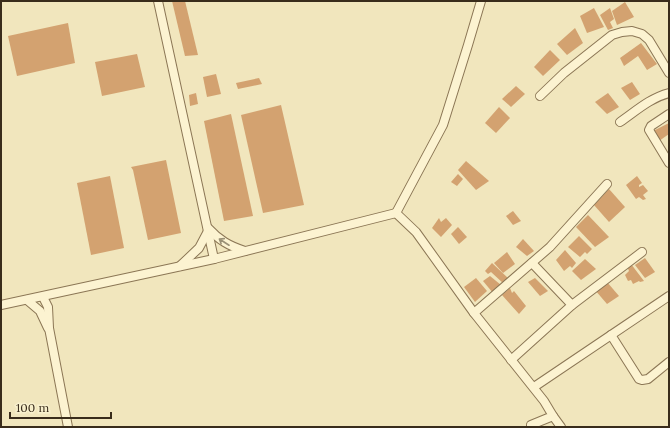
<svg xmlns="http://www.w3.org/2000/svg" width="670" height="428" viewBox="0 0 670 428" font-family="Lora,serif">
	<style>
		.building { fill: #d3a270 }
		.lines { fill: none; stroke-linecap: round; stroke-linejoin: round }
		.minor-casing { stroke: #8b7655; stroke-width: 10 }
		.minor { stroke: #fcf3d1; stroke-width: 8 }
		.oneway { stroke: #9a9076 }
	</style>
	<rect width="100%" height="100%" fill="#f1e6bd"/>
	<g class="building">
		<polygon points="172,1 185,1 198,55 185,56"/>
		<polygon points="625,2 634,17 617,25 612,11"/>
		<polygon points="594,8 604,27 587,33 580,16"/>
		<polygon points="610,8 614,19 610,22 613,28 608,30 600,15"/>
		<polygon points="68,23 75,63 17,76 8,36"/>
		<polygon points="575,28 583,43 567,55 557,44"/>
		<polygon points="641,43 657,64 647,70 638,56 624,66 620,58"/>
		<polygon points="550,50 560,60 543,76 534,67"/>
		<polygon points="137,54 145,87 102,96 95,62"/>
		<polygon points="216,74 221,94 207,97 203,77"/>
		<polygon points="259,78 262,84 238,89 236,83"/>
		<polygon points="632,82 640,94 630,100 621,88"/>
		<polygon points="516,86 525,94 511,107 502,99"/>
		<polygon points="196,93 198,104 190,106 189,95"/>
		<polygon points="608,93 619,107 607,114 595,102"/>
		<polygon points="281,105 304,205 263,213 241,115"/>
		<polygon points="499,107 510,118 496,133 485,123"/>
		<polygon points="231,114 253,216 224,221 204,121"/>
		<polygon points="669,123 669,134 659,141 653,131"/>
		<polygon points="166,160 181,233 148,240 133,170 131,167"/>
		<polygon points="466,161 489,181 476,190 458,170"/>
		<polygon points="458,174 463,179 457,186 451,182"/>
		<polygon points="110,176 124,248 91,255 77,183"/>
		<polygon points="637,176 642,183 639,185 639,187 643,185 648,191 643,195 646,199 643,200 639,197 636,199 626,185"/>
		<polygon points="609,189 625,207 609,222 594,205"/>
		<polygon points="513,211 521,221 513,225 506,216"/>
		<polygon points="588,215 609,237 595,247 576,227"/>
		<polygon points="439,218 441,222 446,218 452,225 441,237 432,228"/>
		<polygon points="458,227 467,237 459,244 451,234"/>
		<polygon points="579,236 592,249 587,254 585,252 580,257 568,247"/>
		<polygon points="523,239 534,251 527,256 516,247"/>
		<polygon points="565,250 576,263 572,268 570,266 564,271 556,260"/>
		<polygon points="507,252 515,264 503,273 494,263"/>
		<polygon points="645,258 655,272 645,278 635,265"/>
		<polygon points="585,259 596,269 581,280 572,271"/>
		<polygon points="492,263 509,279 504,284 491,272 488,274 485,271"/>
		<polygon points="631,264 644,281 640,282 639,281 633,284 631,280 628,281 625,275 629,271 627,266"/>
		<polygon points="490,276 501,285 493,293 483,281"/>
		<polygon points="476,278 487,291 475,302 464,287"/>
		<polygon points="535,278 548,291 540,296 528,282"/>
		<polygon points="607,282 619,296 607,304 595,290"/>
		<polygon points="510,288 512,293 514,291 526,306 519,314 502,295"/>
	</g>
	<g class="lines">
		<defs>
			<g id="minor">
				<polyline points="158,1 214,259"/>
				<polyline points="540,96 564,73 612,35 622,32 632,31 642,34 649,40 669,73"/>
				<polyline points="669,114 651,126 649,130 669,163"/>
				<path d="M620,122C636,111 650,98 669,93"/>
				<polyline points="396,213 416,232 474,313 544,401 553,416 531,425 532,427"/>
				<polyline points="396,213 443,125 468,45 481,1"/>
				<path d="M208,228C219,240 229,246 245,251"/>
				<polyline points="532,263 572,305"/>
				<polyline points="180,266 199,248 208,231"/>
				<polyline points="43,297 48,307 49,328 68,427"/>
				<polyline points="27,300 40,311 48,328"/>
				<polyline points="1,305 214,259 396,213"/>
				<polyline points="474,313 550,247 607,184"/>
				<polyline points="611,335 639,379 642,380 648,379 669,362"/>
				<polyline points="511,360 572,305 642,252"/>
				<polyline points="534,387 669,296"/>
				<polyline points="553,416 561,427"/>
			</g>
		</defs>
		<use href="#minor" class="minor-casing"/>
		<use href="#minor" class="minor"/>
	</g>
	<defs><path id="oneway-shaft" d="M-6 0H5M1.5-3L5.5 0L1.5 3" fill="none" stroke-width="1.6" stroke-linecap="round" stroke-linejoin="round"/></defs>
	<use class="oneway" href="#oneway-shaft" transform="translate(224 242) rotate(-147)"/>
	<rect width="670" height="428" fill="none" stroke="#392c1b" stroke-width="4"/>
	<path d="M10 412v6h101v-6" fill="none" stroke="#392c1b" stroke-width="2"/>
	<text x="16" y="412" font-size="12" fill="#392c1b" stroke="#f8f0cd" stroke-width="3" paint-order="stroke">100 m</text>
</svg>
